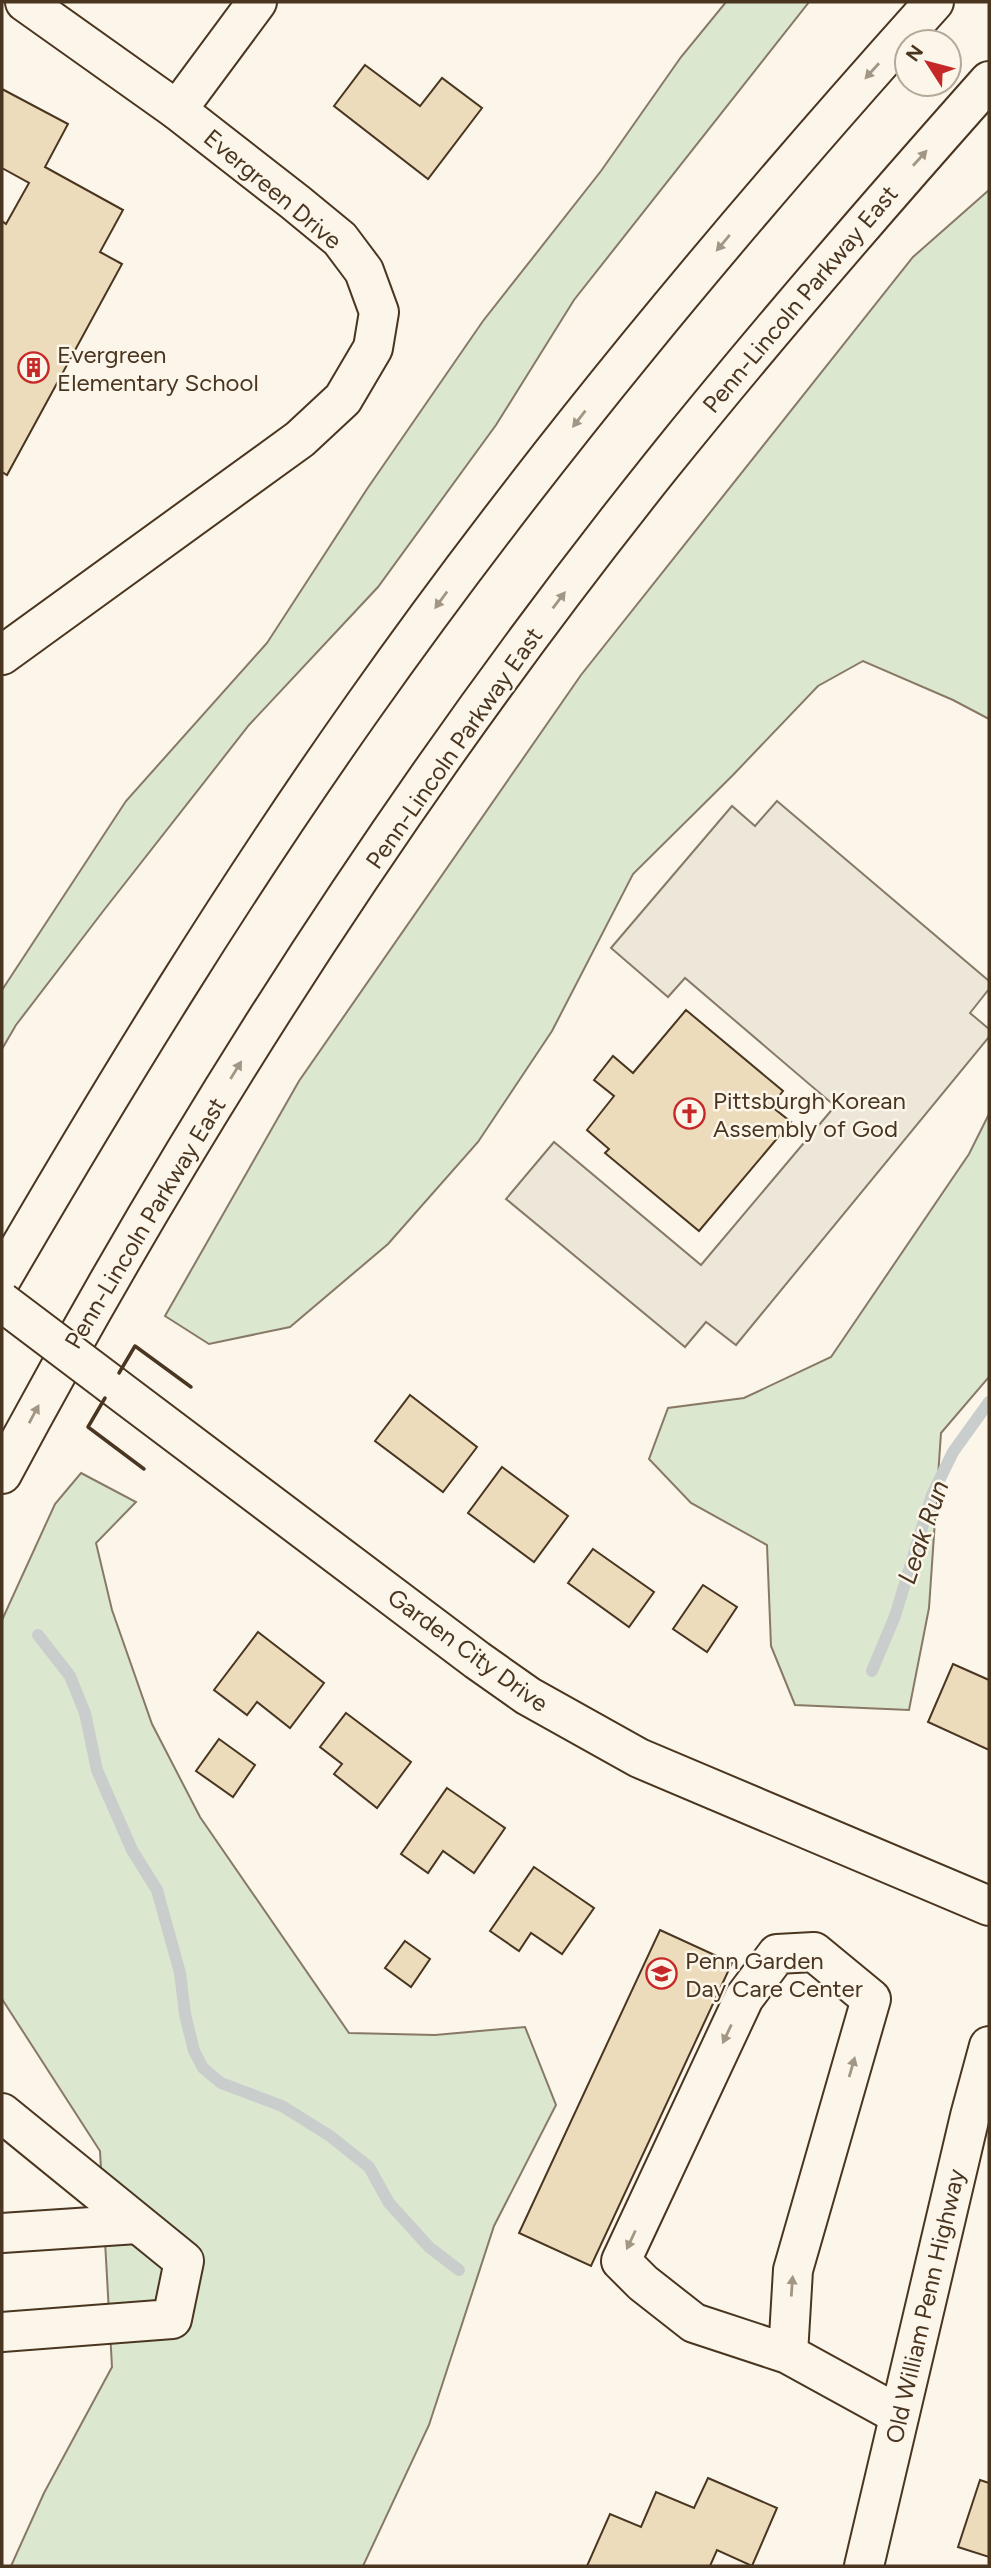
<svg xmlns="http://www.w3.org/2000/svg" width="991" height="2568" viewBox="0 0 991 2568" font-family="Figtree,sans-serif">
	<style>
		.green { fill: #dce7d0; stroke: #887966; stroke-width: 2 }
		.parking { fill: #ede7d9; stroke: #887966; stroke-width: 2 }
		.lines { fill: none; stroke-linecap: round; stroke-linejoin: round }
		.stream { stroke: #c9cecd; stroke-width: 12 }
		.building { fill: #ecdcbc; stroke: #4a3520; stroke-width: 2 }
		.minor-casing { stroke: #4a3520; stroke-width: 42 }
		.major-casing { stroke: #4a3520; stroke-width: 42 }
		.highway-casing { stroke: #4a3520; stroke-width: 42 }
		.minor { stroke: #fbf6e9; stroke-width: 38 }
		.major { stroke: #fbf6e9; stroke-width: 38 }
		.highway { stroke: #fbf6e9; stroke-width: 38 }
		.minor-bridge-casing { stroke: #4a3520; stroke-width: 42; stroke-linecap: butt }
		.minor-bridge { stroke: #fbf6e9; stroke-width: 38 }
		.wall { stroke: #4a3520; stroke-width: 3.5 }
		.oneway { fill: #a29684 }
		.labels { text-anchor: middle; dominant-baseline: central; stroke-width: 5; stroke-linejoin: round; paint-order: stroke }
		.street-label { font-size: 24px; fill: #4a3520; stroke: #fbf6e9 }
		.poi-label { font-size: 24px; fill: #4a3520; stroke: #fbf6e9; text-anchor: start }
		.water-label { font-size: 26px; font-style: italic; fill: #4a3520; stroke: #fbf6e9 }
	</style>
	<rect width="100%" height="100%" fill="#fbf6e9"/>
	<g class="green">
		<polygon points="726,2 809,2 574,300 496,425 378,587 249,725 104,910 16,1025 2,1049 2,990 126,801 267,643 367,489 483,321 601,171 681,57"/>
		<polygon points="989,190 989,719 953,700 863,661 818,686 733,775 633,874 552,1031 478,1142 388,1244 290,1327 209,1344 165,1316 299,1081 581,675 913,257"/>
		<polygon points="989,1114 989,1377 941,1433 929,1608 909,1710 795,1705 771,1646 767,1545 691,1503 649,1459 668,1408 744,1398 831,1357 969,1154"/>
		<polygon points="81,1473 136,1502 96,1543 112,1610 152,1724 200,1817 349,2033 435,2035 525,2027 556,2105 494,2226 429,2425 363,2566 11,2566 44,2493 112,2367 100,2151 2,1999 2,1620 55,1504"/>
	</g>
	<polygon class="parking" points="777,801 989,981 989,989 970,1013 989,1029 989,1037 736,1345 706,1322 685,1347 506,1199 554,1142 701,1265 835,1106 685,978 668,997 611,948 732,806 755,826"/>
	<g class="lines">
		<g class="stream">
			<polyline points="38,1635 70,1676 85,1713 97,1770 132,1850 157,1890 180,1973 185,2014 194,2051 203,2068 221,2083 282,2106 330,2136 369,2167 389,2203 429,2247 459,2270"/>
			<polyline points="872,1671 895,1616 932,1495 953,1452 989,1402"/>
		</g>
	</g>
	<g class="building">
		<polygon points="365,65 420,106 442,78 482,108 428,179 334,106"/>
		<polygon points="2,89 68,124 45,167 123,210 100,252 122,264 7,475 2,472 2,221 6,224 29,183 2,168"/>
		<polygon points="686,1010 783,1091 771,1106 791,1122 699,1231 605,1153 609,1149 587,1130 614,1096 594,1080 613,1056 633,1073"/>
		<polygon points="410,1395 477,1447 443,1492 375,1441"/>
		<polygon points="502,1467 568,1516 534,1562 468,1513"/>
		<polygon points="593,1549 654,1592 629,1627 568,1583"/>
		<polygon points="703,1585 737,1607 707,1652 673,1629"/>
		<polygon points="258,1632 324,1683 290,1728 257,1702 247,1715 214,1690"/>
		<polygon points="953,1664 989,1680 989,1750 928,1722"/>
		<polygon points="346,1713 411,1762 377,1808 334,1774 342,1764 320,1747"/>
		<polygon points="219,1739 255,1765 233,1797 196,1771"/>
		<polygon points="447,1788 505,1828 474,1873 443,1851 428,1873 401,1854"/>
		<polygon points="534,1867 594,1908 562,1954 531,1933 519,1951 490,1931"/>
		<polygon points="660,1930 732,1963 591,2266 519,2233"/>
		<polygon points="405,1941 430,1959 411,1987 385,1968"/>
		<polygon points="708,2478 777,2508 752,2566 717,2550 710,2566 587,2566 610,2514 641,2527 656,2492 694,2508"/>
		<polygon points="980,2480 989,2483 989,2557 958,2547"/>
	</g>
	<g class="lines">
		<defs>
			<g id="minor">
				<polyline points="177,110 257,2"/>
				<polyline points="2,655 300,439 343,399 373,348 379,312 364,271 340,239 295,202 177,110 25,2"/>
				<polyline points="112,1385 477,1660 528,1696 639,1758 989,1906"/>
				<polyline points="2,2113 184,2261 172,2319 2,2332"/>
				<polyline points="2,2233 137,2224"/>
				<polyline points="788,2354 793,2270 871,1999 814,1952 777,1954 744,1998 621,2261 643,2283 694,2323 788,2354 899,2415"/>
			</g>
			<polyline id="major" points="864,2566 970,2116 989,2046"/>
			<g id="highway">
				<path d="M2,1278C115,1084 233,891 363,707C538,459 732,227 934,2"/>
				<path d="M2,1474C191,1121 410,780 660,467C766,335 877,207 989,81"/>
			</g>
		</defs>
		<use href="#minor" class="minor-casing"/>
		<use href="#major" class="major-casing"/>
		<use href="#highway" class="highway-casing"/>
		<use href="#minor" class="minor"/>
		<use href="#major" class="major"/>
		<use href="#highway" class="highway"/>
		<defs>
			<polyline id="minor-bridge" points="2,1302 112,1385"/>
		</defs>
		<use href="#minor-bridge" class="minor-bridge-casing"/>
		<use href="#minor-bridge" class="minor-bridge"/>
		<g class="wall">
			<polyline points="119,1373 135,1346 191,1387"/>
			<polyline points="105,1398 88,1427 144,1469"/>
		</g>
	</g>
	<defs><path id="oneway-solid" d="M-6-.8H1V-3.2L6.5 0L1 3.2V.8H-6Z" transform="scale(1.75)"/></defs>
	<g class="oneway">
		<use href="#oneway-solid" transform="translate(872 71) rotate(132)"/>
		<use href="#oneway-solid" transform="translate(920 158) rotate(-48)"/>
		<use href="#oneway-solid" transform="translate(723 243) rotate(130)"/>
		<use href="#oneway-solid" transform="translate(579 419) rotate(128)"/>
		<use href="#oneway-solid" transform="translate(441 600) rotate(126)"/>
		<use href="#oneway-solid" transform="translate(559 600) rotate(-53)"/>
		<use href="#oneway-solid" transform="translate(236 1070) rotate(-58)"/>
		<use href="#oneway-solid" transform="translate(34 1414) rotate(-62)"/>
		<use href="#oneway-solid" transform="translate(727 2034) rotate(115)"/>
		<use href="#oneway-solid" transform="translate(852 2067) rotate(-74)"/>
		<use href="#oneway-solid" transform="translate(631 2240) rotate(115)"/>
		<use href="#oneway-solid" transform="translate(792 2286) rotate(-86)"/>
	</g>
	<defs>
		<symbol id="building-ring" viewBox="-11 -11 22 22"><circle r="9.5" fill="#fbf6e9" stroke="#c62828" stroke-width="1.5"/><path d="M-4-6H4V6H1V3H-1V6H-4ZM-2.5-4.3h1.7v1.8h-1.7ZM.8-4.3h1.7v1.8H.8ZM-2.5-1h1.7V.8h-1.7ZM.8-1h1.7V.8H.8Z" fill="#c62828"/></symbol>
		<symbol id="church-ring" viewBox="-11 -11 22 22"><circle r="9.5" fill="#fbf6e9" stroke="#c62828" stroke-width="1.5"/><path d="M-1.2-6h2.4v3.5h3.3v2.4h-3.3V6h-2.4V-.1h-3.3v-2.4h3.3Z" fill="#c62828"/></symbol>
		<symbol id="school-ring" viewBox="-11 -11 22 22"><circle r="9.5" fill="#fbf6e9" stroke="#c62828" stroke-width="1.5"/><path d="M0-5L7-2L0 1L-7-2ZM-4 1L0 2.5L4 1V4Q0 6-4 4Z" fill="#c62828"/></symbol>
	</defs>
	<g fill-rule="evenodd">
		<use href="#building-ring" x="16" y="350" width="35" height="35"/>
		<use href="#church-ring" x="672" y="1096" width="35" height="35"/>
		<use href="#school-ring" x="644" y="1956" width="35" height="35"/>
	</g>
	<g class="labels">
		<g class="street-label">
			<text transform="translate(273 189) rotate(40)">Evergreen Drive</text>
			<text transform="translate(800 299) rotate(-50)">Penn-Lincoln Parkway East</text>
			<text transform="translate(454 748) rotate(-55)">Penn-Lincoln Parkway East</text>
			<text transform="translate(145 1223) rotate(-59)">Penn-Lincoln Parkway East</text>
			<text transform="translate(468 1650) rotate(36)">Garden City Drive</text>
			<text transform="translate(925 2306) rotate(-77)">Old William Penn Highway</text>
		</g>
		<g class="poi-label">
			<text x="57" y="354">Evergreen<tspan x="57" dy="28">Elementary School</tspan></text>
			<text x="713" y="1100">Pittsburgh Korean<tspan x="713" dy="28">Assembly of God</tspan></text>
			<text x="685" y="1960">Penn Garden<tspan x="685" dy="28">Day Care Center</tspan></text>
		</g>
		<g class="water-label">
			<text transform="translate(923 1532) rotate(-71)">Leak Run</text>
		</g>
	</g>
	<rect width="991" height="2568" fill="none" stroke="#4a3520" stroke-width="7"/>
	<g transform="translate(928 63) rotate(306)"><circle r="33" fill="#fbf6e9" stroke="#b4a999" stroke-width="2"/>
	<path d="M0-5L12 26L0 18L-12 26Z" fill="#c62828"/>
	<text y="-10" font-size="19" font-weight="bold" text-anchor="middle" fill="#4a3520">N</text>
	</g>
</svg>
